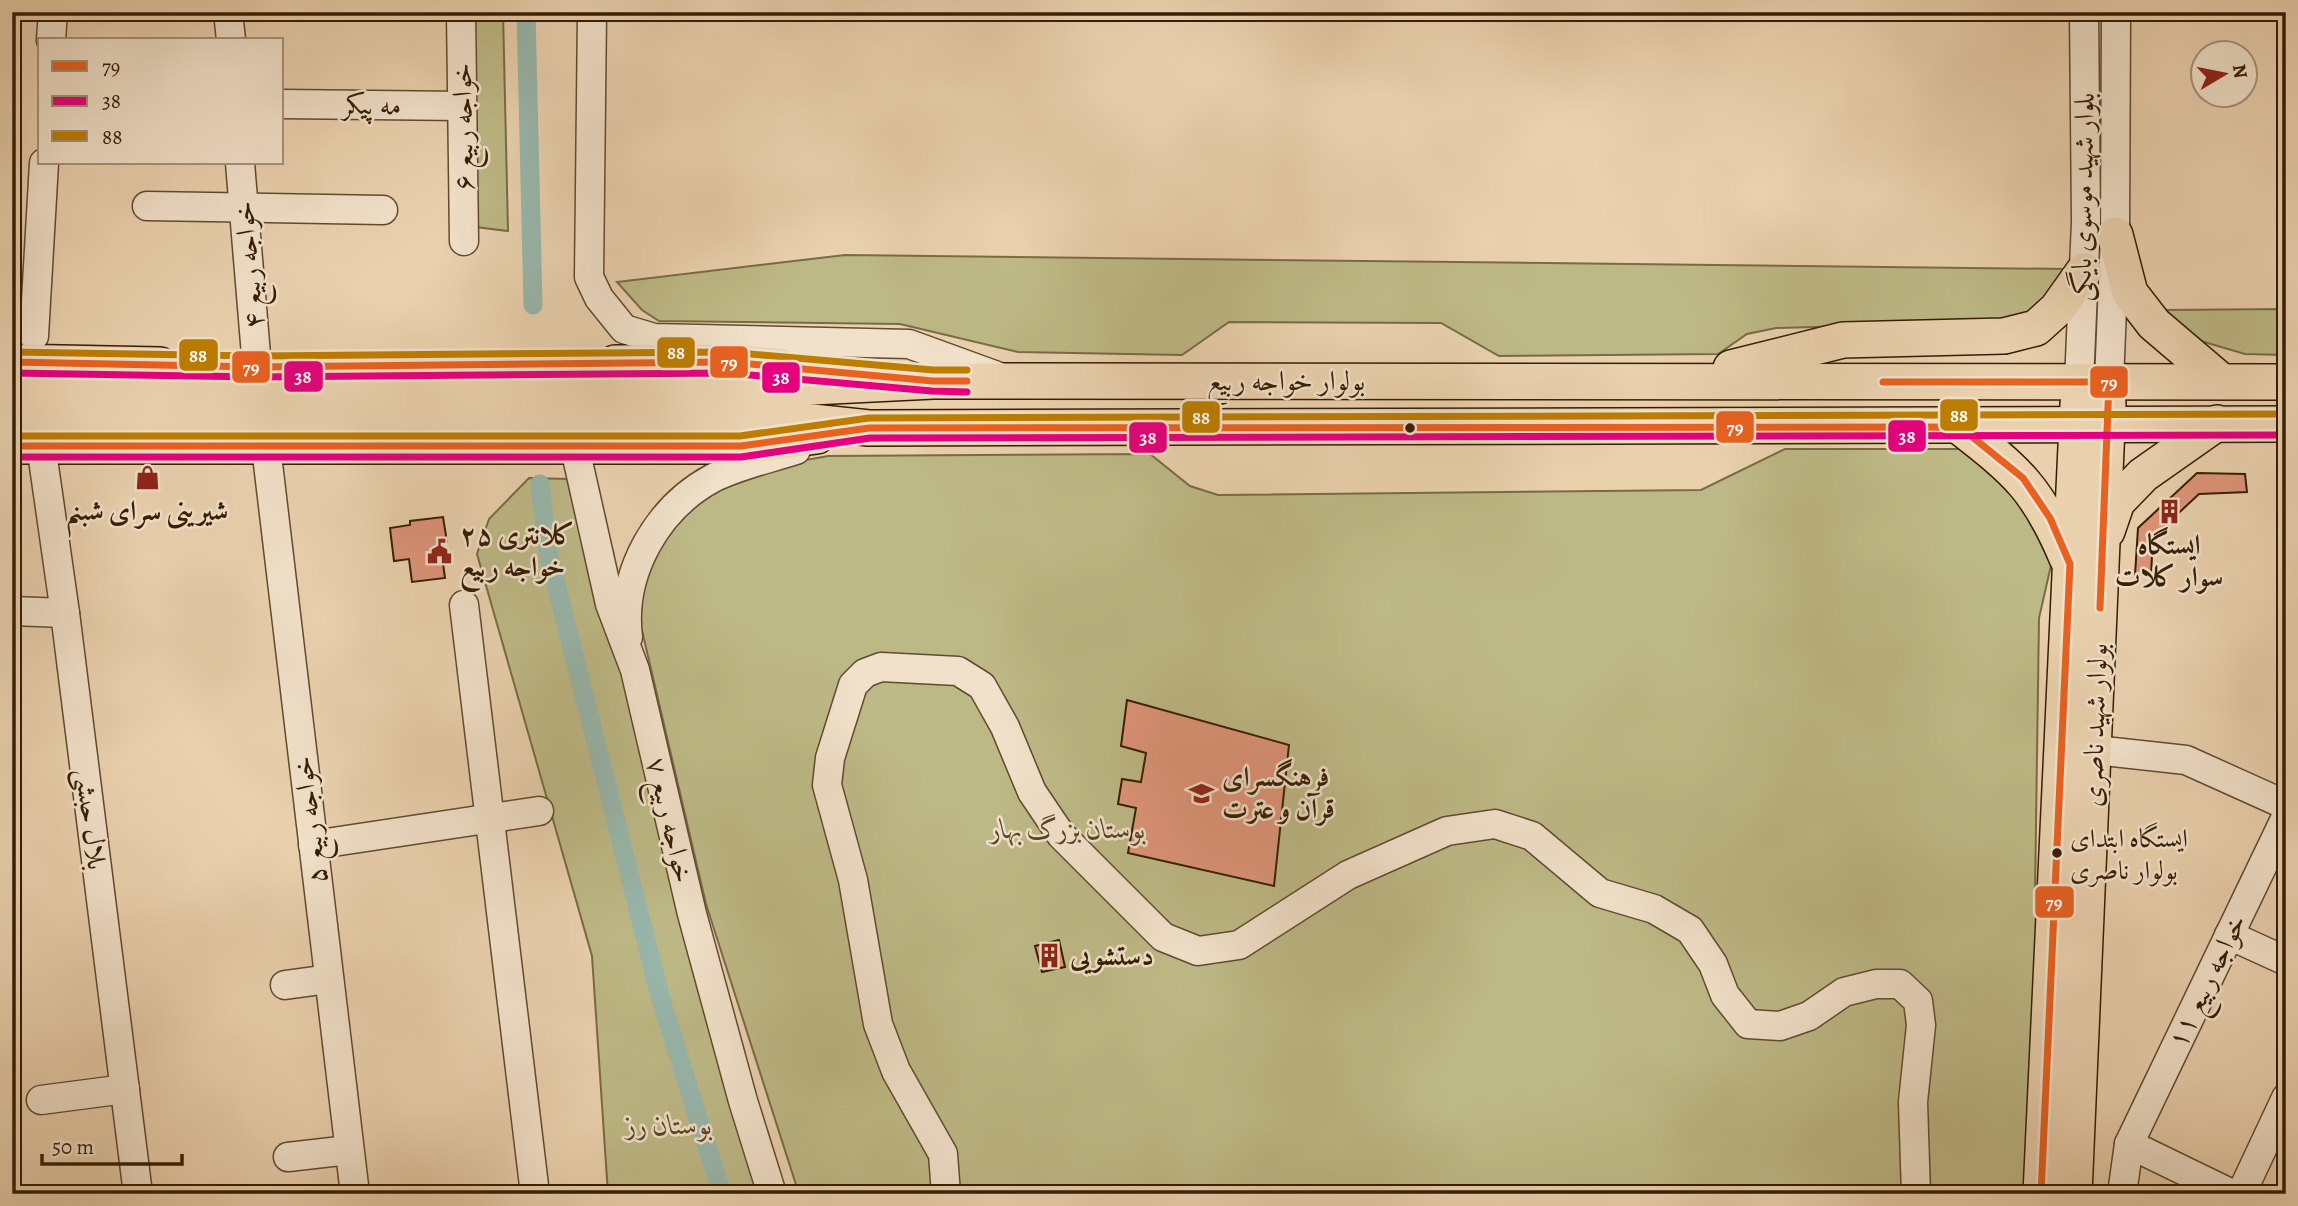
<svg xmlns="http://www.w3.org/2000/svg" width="2298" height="1206" viewBox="0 0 2298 1206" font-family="Alegreya,Amiri,serif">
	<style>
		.green { fill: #bdb986; stroke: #796b45; stroke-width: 2 }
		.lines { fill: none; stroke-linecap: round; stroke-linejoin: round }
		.canal { stroke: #98b7ac; stroke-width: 19 }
		.building { fill: #df957a; stroke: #351d04; stroke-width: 2 }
		.minor-casing { stroke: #624a2e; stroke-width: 31 }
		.major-casing { stroke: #351d04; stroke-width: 38 }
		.minor { stroke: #f1e1ca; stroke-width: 28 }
		.major { stroke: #ead1ae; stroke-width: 35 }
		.bus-1-casing { stroke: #f1e1ca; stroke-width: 12 }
		.bus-2-casing { stroke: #f1e1ca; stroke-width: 12 }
		.bus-3-casing { stroke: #f1e1ca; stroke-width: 12 }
		.bus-1 { stroke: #e96120; stroke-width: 7 }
		.bus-2 { stroke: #e5007d; stroke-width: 7 }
		.bus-3 { stroke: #bd7d01; stroke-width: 7 }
		.bus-dot { fill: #351d04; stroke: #f1e1ca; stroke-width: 2.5 }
		.labels { text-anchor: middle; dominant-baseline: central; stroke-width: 5; stroke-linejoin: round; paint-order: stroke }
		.bus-label { font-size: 26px; fill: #351d04; stroke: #f1e1ca; text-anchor: start }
		.street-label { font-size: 28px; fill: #351d04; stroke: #f1e1ca }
		.poi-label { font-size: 28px; font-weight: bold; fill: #351d04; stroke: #f1e1ca; text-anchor: start }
		.park-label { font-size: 28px; font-style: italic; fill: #574424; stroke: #f1e1ca }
		.line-badge { stroke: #f1e1ca; stroke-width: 2.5 }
		.badge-label { font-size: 19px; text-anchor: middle; font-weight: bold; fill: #fff }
	</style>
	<rect width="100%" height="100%" fill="#ead1ae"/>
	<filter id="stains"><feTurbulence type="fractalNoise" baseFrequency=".00286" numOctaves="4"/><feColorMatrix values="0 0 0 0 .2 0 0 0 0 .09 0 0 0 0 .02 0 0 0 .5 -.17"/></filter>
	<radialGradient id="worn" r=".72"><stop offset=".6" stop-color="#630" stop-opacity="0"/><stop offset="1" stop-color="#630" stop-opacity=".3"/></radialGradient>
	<g class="green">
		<polygon points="466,12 503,12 508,231 476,227"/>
		<path d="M845,255L2065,269C2049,295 2035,317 2005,322L1776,328L1747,334L1718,354L1499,356L1441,323L1229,322L1182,355L1018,352L900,324L659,321L642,310L617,282Z"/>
		<polygon points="2286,309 2286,355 2245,354 2194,339 2165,310"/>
		<polygon points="1785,449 1961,449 2040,517 2052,561 2039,618 2035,893 2041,927 2029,1194 799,1194 706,904 640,622 646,566 669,521 721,486 767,467 828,456 1150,454 1190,486 1218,495 1701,490"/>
		<polygon points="529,478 569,479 588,488 759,1194 608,1194 592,956 477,554 489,519"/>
	</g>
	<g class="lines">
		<g class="canal">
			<polyline points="526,12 533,305"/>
			<polyline points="540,484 548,552 661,1000 722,1194"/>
		</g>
	</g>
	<g class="building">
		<polygon points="2197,473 2245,474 2247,492 2199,494 2153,537 2151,575 2135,575 2138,528"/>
		<polygon points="443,517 447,542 440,542 445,578 412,582 409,559 394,561 390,528 410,525 410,521"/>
		<polygon points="1127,700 1289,745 1274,886 1128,853 1136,808 1118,804 1122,779 1141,782 1146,753 1121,746"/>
		<polygon points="1059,940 1065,967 1042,972 1035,946"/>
	</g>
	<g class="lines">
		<defs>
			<g id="minor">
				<polyline points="228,12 231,40"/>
				<polyline points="461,12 464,241"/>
				<polyline points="592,12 589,277 599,298 624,329 654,338 909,344 997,376"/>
				<polyline points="51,40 53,12"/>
				<polyline points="282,104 462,106"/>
				<polyline points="240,163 257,367"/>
				<polyline points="147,206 383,210"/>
				<polyline points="34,336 44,163"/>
				<polyline points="2079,382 2086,222 2084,12"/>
				<polyline points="2109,382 2115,235 2116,12"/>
				<polyline points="574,444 610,604 635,670 692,914 743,1101 772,1194"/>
				<polyline points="41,445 65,613 138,1194"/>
				<polyline points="266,447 355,1194"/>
				<polyline points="464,605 535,1194"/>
				<polyline points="12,611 65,613"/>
				<path d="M628,637C620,573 657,508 713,478C739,465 768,459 796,450"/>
				<polyline points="2095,750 2186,760 2286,805"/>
				<polyline points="313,845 539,811"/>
				<polyline points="2229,935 2286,961"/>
				<polyline points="285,985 329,979"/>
				<polyline points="41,1100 125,1089"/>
				<polyline points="2129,1144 2232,1194"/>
				<polyline points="288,1157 349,1150"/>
				<polyline points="946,1194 943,1154 896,1071 878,1024 853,880 827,785 830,758 853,685 865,673 881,667 958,671 982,686 1005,727 1032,792 1061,835 1163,937 1198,951 1239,945 1348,875 1447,831 1495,824 1532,836 1600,893 1654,909 1690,930 1713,964 1725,995 1748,1024 1780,1026 1809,1016 1844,992 1876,984 1900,984 1918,1001 1921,1025 1913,1102 1916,1194"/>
				<polyline points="2122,1194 2129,1144 2286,817"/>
				<polyline points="2241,1194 2286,1098"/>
			</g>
			<g id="major">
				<polyline points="2115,235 2130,293 2154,324 2221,381"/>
				<polyline points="12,362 160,365"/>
				<polyline points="615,363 728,362 783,367"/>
				<polyline points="1731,368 1843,340 2004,336 2036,328 2057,309 2084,271"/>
				<polyline points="12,388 812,387 933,381 2286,382"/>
				<polyline points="12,417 747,415 869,428 2286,424"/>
				<path d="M1960,427C2018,472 2038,489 2067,558"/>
				<polyline points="12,446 741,446 817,436"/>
				<polyline points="2107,531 2117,502 2143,475 2217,423"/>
				<polyline points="2041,1194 2078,404"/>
				<polyline points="2074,1194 2108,403"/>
			</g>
		</defs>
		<use href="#minor" class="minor-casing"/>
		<use href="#major" class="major-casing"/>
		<use href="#minor" class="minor"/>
		<use href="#major" class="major"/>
		<defs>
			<g id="bus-1">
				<polyline points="12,362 257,367 728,362 933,381 967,381"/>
				<polyline points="1883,382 2109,382 2100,608"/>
				<polyline points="12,446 741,446 869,428 1960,427 2023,478 2050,518 2070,564 2041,1194"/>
			</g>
			<g id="bus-2">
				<polyline points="12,373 257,377 728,373 932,391 967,392"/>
				<polyline points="12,457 741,457 870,438 2286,435"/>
			</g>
			<g id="bus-3">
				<polyline points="12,352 257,356 728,352 933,370 967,370"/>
				<polyline points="12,436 740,436 869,418 2286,414"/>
			</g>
		</defs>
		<use href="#bus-1" class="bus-1-casing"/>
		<use href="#bus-2" class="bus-2-casing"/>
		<use href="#bus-3" class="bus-3-casing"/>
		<use href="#bus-1" class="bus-1"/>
		<use href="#bus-2" class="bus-2"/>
		<use href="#bus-3" class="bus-3"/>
	</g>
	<defs>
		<symbol id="shop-bare" viewBox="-9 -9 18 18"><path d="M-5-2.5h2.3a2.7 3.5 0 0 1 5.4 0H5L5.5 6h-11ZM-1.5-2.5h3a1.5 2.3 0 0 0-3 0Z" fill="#8f2418" stroke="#f1e1ca" stroke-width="2.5" paint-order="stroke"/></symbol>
		<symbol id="building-bare" viewBox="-9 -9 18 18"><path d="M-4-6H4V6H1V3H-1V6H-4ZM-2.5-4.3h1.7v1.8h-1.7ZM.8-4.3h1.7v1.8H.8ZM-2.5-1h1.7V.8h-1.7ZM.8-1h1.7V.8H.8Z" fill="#8f2418" stroke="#f1e1ca" stroke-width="2.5" paint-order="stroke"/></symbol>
		<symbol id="civic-bare" viewBox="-9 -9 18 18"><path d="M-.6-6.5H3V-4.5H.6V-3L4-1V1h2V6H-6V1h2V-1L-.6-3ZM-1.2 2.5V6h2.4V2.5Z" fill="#8f2418" stroke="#f1e1ca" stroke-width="2.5" paint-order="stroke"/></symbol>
		<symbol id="school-bare" viewBox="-9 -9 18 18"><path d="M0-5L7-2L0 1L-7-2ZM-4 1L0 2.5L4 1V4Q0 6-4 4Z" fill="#8f2418" stroke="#f1e1ca" stroke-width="2.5" paint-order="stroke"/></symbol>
	</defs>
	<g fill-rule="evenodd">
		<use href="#shop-bare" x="130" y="460" width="35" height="35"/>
		<use href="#building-bare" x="2152" y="494" width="35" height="35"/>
		<use href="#civic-bare" x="422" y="534" width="35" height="35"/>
		<use href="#school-bare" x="1184" y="776" width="35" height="35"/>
		<use href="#building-bare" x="1032" y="938" width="35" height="35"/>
	</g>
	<g class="bus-dot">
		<circle cx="1410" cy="428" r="6"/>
		<circle cx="2057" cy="853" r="6"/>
	</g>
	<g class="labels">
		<g class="bus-label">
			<text x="2070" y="838">ایستگاه ابتدای<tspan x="2070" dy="32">بولوار ناصری</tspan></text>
		</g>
		<g class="street-label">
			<text transform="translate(372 105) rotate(1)">مه پیکر</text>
			<text transform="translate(463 127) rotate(-91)">خواجه ربیع ۶</text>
			<text transform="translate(2083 197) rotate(-89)">بلوار شهید موسوی بایگی</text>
			<text transform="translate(249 265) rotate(-95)">خواجه ربیع ۴</text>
			<text x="1286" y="381">بولوار خواجه ربیع</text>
			<text transform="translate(2095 725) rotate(-88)">بولوار شهید ناصری</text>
			<text transform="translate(91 819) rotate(83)">بلال حبشی</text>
			<text transform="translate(310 820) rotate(-97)">خواجه ربیع ۵</text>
			<text transform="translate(670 820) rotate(77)">خواجه ربیع ۷</text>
			<text transform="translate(2207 981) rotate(-64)">خواجه ربیع ۱۱</text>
		</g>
		<g class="poi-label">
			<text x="147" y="511" text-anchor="middle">شیرینی سرای شبنم</text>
			<text x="460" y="535">کلانتری ٢۵<tspan x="460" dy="32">خواجه ربیع</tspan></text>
			<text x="2169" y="545" text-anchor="middle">ایستگاه<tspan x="2169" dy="32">سوار کلات</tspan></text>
			<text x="1222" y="777">فرهنگسرای<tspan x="1222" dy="32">قرآن و عترت</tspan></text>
			<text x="1070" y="956">دستشویی</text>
		</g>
		<g class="park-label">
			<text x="1068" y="829">بوستان بزرگ بهار</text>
			<text x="669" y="1125">بوستان رز</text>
		</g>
	</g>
	<g class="line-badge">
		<rect x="656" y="336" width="40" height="33" rx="7" fill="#bd7d01"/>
		<rect x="178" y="338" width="41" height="34" rx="7" fill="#bd7d01"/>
		<rect x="709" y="345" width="40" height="34" rx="7" fill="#e96120"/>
		<rect x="231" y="350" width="40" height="34" rx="7" fill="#e96120"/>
		<rect x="283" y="360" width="41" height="33" rx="7" fill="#e5007d"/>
		<rect x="761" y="361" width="40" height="33" rx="7" fill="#e5007d"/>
		<rect x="2089" y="365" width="40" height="34" rx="7" fill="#e96120"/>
		<rect x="1939" y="398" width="40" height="34" rx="7" fill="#bd7d01"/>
		<rect x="1181" y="400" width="40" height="34" rx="7" fill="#bd7d01"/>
		<rect x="1715" y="410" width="40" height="34" rx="7" fill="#e96120"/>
		<rect x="1887" y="419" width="40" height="34" rx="7" fill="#e5007d"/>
		<rect x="1128" y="421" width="40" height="33" rx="7" fill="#e5007d"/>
		<rect x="2034" y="885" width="41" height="34" rx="7" fill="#e96120"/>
	</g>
	<g class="badge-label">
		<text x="676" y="359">88</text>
		<text x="198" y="362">88</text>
		<text x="729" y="369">79</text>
		<text x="251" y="374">79</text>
		<text x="303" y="383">38</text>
		<text x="781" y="384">38</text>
		<text x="2109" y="389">79</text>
		<text x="1959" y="422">88</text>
		<text x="1201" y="424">88</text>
		<text x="1735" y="434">79</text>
		<text x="1907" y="443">38</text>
		<text x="1148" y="444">38</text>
		<text x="2054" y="909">79</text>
	</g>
	<rect width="2298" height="1206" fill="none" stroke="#ead1ae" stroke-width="42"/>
	<rect x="14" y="14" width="2270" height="1178" fill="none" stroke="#351d04" stroke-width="3.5"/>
	<rect x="21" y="21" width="2256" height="1164" fill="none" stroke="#351d04" stroke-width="2"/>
	<rect x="38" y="38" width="245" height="126" fill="#f1e1ca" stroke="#a6937b" stroke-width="2"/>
	<rect x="52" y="61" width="35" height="10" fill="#e96120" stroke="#a6937b" stroke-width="2"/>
	<text x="102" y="74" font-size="21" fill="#351d04">79</text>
	<rect x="52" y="96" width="35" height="10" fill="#e5007d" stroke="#a6937b" stroke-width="2"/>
	<text x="102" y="108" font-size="21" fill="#351d04">38</text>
	<rect x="52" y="131" width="35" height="10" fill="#bd7d01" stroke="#a6937b" stroke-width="2"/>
	<text x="102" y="144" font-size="21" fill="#351d04">88</text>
	<g transform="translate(2224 74) rotate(80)"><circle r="33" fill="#f1e1ca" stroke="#a6937b" stroke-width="2"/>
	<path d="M0-5L12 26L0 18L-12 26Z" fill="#8f2418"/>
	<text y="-10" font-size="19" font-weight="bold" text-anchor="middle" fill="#351d04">N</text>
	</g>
	<path d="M42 1154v10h140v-10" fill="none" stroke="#351d04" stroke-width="3.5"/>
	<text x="52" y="1154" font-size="21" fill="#351d04" stroke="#f1e1ca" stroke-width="5" paint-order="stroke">50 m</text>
	<rect width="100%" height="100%" filter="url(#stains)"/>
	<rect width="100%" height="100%" fill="url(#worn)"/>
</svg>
